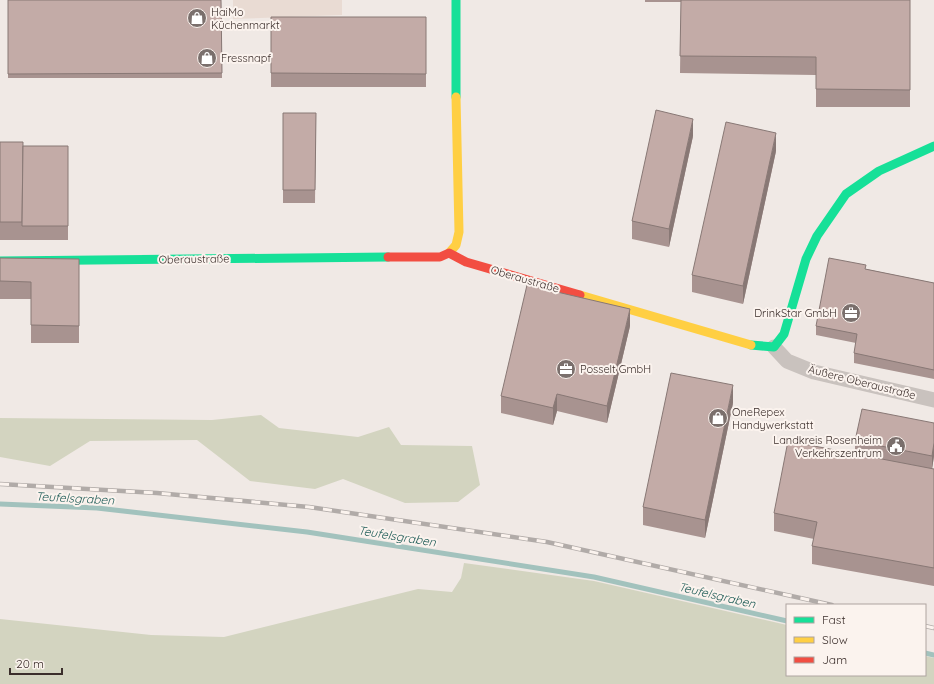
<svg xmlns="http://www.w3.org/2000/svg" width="934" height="684" viewBox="0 0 934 684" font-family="Quicksand,sans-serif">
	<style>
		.green { fill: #d3d4c0 }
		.plaza { fill: #e9dbd3 }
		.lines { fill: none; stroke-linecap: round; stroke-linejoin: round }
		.stream { stroke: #a2c2bd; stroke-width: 5 }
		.street { stroke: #c9c2be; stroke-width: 15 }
		.fast { stroke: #16e098; stroke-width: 9 }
		.slow { stroke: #ffcf43; stroke-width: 9 }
		.jam { stroke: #f24e42; stroke-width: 9 }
		.rail-casing { stroke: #b1aba8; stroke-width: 4.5 }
		.rail { stroke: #fbf3ee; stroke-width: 3; stroke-dasharray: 9; stroke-linecap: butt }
		.wall { fill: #a89390 }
		.shaded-wall { fill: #887875 }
		.building { fill: #c3aba7; stroke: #887875 }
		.labels { text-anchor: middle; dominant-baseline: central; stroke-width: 4; stroke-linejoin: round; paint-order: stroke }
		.poi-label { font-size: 11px; fill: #3b2e2b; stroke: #fbf3ee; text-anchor: start }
		.street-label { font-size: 11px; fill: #3b2e2b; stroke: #fbf3ee }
		.water-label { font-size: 12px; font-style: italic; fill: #205d58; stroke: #fbf3ee }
	</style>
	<rect width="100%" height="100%" fill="#f0e9e5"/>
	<g class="green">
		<polygon points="261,415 279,428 358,437 389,427 401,445 472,446 480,485 458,502 405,503 343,479 315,489 250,481 197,440 90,441 50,466 0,457 0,418 212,420"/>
		<polygon points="464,563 594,581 787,625 787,675 925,675 925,656 934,658 934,684 0,684 0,619 151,635 224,637 418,589 452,592 461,578"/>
	</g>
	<polygon class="plaza" points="233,0 342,0 342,15 233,19"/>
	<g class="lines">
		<g class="stream">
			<polyline points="0,504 97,508 307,532 594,577 787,621"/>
			<polyline points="925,653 934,655"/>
		</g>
		<polyline class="street" points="774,347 787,361 814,372 934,400"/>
		<g class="fast">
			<polyline points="456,97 456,0"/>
			<polyline points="0,261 388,257"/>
			<polyline points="751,345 774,347 784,334 806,259 817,236 846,194 879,171 934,146"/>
		</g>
		<g class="slow">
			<polyline points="449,253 456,245 459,232 456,97"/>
			<polyline points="580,295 751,345"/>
		</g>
		<polyline class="jam" points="388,257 440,257 449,253 466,262 580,295"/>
		<defs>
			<g id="rail">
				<polyline points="0,484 157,493 309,507 547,542 832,605"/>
				<polyline points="925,626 934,628"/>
			</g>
		</defs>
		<use href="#rail" class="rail-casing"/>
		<use href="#rail" class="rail"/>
	</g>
	<g class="wall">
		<polygon points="8,0 221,0 222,78 8,78"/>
		<polygon points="645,0 910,0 910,107 816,107 816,75 680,73 681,2 645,2"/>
		<rect x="271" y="17" width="155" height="70"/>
		<polygon points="283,113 316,113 315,203 283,203"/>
		<polygon points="693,136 669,247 632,239 632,221"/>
		<polygon points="0,142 23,146 68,146 68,240 0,240"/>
		<polygon points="776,151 743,304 692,292 692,275"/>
		<polygon points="0,258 79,259 79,343 31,343 31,299 0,299"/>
		<polygon points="866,269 934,283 934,379 854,363 854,353 856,343 816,335 816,326"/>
		<polygon points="630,326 607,423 557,411 553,425 501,413 501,396"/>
		<polygon points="733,403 705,538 643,525 643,507"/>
		<polygon points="934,423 934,456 932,469 934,469 934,586 812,564 812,546 814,539 774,531 774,513 855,454 855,441"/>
	</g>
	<g class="shaded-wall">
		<polygon points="693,119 693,136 669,247 669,229"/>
		<polygon points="776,133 776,151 743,304 743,286"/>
		<polygon points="630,309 630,326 607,423 607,406"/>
		<polygon points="733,385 733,403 705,538 705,520"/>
		<polygon points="557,394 557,411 553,425 553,408"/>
		<polygon points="934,443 934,456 932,469 932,456"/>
	</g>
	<g class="building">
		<polygon points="8,0 221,0 222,73 8,74"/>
		<polygon points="681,0 910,0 910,90 816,89 816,57 680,56"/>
		<polygon points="271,17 426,17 426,74 271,73"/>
		<polygon points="656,110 693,119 669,229 632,221"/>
		<polygon points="283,113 316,113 315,190 283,190"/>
		<polygon points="726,122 776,133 743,286 692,275"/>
		<polygon points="0,142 23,142 22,222 0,222"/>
		<polygon points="23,146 68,146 68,226 22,226"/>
		<polygon points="0,258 79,259 79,326 31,325 31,282 0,281"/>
		<polygon points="829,258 866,265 865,269 934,283 934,370 854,353 857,334 816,326"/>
		<polygon points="527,285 630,309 607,406 557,394 553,408 501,396"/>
		<polygon points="671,373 733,385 705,520 643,507"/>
		<polygon points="862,409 934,423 934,443 932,456 855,441"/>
		<polygon points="788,441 934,469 934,568 812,546 817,522 774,513"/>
	</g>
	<defs>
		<symbol id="shop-disc" viewBox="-11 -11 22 22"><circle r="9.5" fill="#7a6f6c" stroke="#fbf3ee"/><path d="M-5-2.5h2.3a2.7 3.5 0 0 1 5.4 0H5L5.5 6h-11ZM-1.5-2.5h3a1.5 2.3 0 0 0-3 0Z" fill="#fff"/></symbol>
		<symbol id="office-disc" viewBox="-11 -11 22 22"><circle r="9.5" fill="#7a6f6c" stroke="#fbf3ee"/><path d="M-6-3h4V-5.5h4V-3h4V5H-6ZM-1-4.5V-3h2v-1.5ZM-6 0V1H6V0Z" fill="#fff"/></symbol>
		<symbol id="civic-disc" viewBox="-11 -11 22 22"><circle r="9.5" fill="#7a6f6c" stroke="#fbf3ee"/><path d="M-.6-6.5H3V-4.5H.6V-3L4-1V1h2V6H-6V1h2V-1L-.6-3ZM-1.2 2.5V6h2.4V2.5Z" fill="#fff"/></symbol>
	</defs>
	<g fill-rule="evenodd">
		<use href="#shop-disc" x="186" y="7" width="22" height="22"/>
		<use href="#shop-disc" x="196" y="47" width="22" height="22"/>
		<use href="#office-disc" x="840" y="302" width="22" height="22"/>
		<use href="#office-disc" x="555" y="358" width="22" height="22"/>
		<use href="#shop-disc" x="707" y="407" width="22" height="22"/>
		<use href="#civic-disc" x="885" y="435" width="22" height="22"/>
	</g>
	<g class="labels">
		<g class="poi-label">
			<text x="211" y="12">HaiMo<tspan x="211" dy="13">Küchenmarkt</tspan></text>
			<text x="221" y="58">Fressnapf</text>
			<text x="837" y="313" text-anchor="end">DrinkStar GmbH</text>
			<text x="580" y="369">Posselt GmbH</text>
			<text x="732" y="412">OneRepex<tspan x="732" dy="13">Handywerkstatt</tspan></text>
			<text x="882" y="440" text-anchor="end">Landkreis Rosenheim<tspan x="882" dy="13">Verkehrszentrum</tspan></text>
		</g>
		<g class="street-label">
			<text transform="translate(194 259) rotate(-1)">Oberaustraße</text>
			<text transform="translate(525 279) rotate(16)">Oberaustraße</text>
			<text transform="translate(862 382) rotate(14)">Äußere Oberaustraße</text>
		</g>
		<g class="water-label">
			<text transform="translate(75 498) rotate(3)">Teufelsgraben</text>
			<text transform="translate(397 536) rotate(9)">Teufelsgraben</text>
			<text transform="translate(717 595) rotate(13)">Teufelsgraben</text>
		</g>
	</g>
	<rect x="786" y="604" width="140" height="72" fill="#fbf3ee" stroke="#aea4a0"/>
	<rect x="794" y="617" width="20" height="6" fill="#16e098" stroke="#aea4a0"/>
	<text x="822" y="624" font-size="12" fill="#3b2e2b">Fast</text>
	<rect x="794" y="637" width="20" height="6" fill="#ffcf43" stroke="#aea4a0"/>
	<text x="822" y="644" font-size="12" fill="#3b2e2b">Slow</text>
	<rect x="794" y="657" width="20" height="6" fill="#f24e42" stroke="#aea4a0"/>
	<text x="822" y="664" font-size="12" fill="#3b2e2b">Jam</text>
	<path d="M10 668v6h52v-6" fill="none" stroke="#3b2e2b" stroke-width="2"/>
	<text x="16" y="668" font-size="12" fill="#3b2e2b" stroke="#fbf3ee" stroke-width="3" paint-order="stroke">20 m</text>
</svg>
